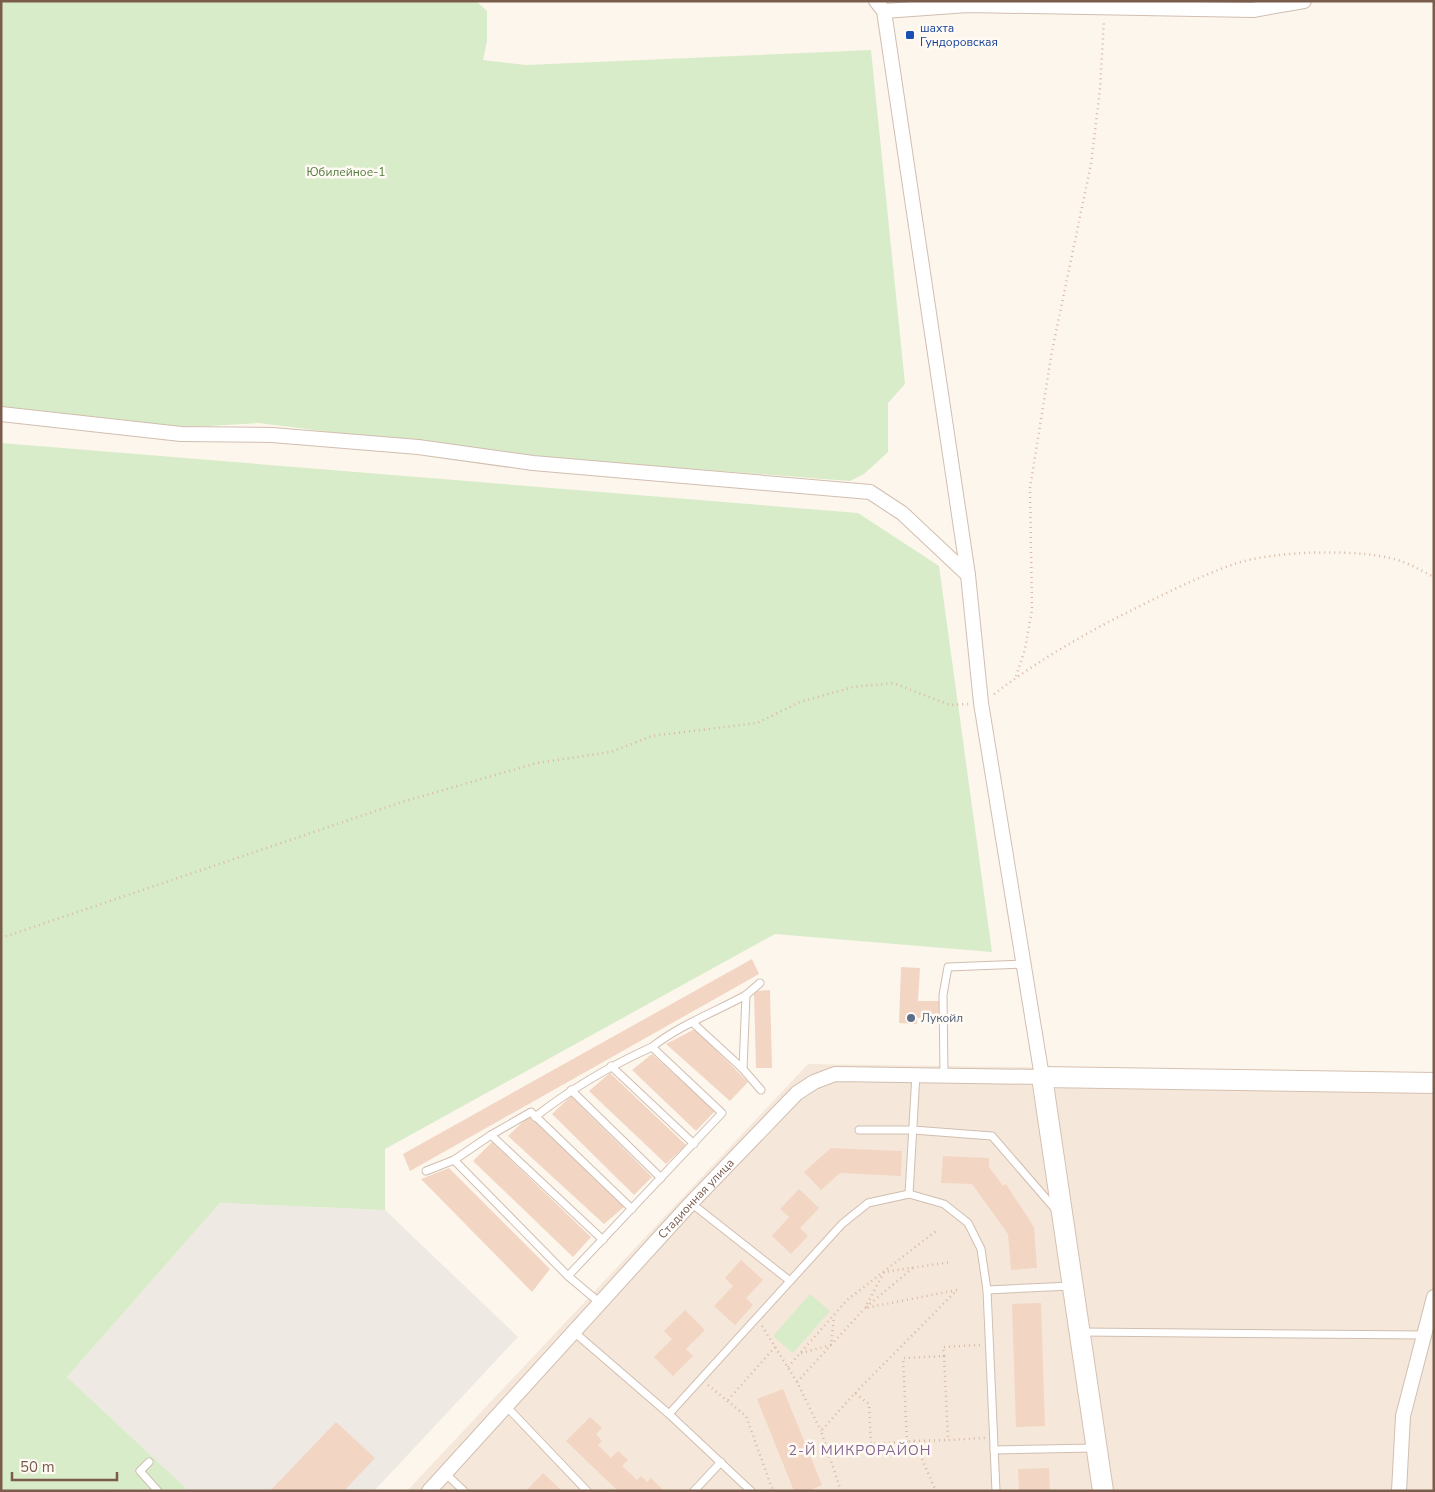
<svg xmlns="http://www.w3.org/2000/svg" width="1435" height="1492" viewBox="0 0 1435 1492" font-family="'Nunito Sans',sans-serif">
	<style>
		.residential { fill: #f5e8da }
		.industrial { fill: #efe9e4 }
		.green { fill: #d8ecc9 }
		.building { fill: #f3d5c3 }
		.lines { fill: none; stroke-linecap: round; stroke-linejoin: round }
		.lane-casing { stroke: #d1beb0; stroke-width: 9 }
		.street-casing { stroke: #d1beb0; stroke-width: 16 }
		.secondary-casing { stroke: #d6c0b0; stroke-width: 22 }
		.path { stroke: #d9b8a5; stroke-width: 2.5; stroke-dasharray: 1 4; stroke-linecap: butt }
		.lane { stroke: #fff; stroke-width: 7 }
		.street { stroke: #fff; stroke-width: 14 }
		.secondary { stroke: #fff; stroke-width: 20 }
		.transit-dot { fill: #1a4fb4; stroke: #fffaf3; stroke-width: 2 }
		.service-dot { fill: #5c6f8a; stroke: #fffaf3; stroke-width: 2 }
		.labels { text-anchor: middle; dominant-baseline: central; stroke-width: 5; stroke-linejoin: round; paint-order: stroke }
		.transit-label { font-size: 12px; fill: #164399; stroke: #fffaf3; text-anchor: start }
		.park-label { font-size: 12px; fill: #537a41; stroke: #fffaf3 }
		.service-label { font-size: 12px; fill: #4e5e75; stroke: #fffaf3; text-anchor: start }
		.street-label { font-size: 12px; fill: #7a5c4d; stroke: #fffaf3 }
		.neighbourhood-label { font-size: 14px; letter-spacing: 1px; fill: #846695; stroke: #fffaf3 }
	</style>
	<rect width="100%" height="100%" fill="#fdf6ec"/>
	<polygon class="residential" points="808,1064 1434,1073 1434,1491 407,1491"/>
	<polygon class="industrial" points="220,1203 385,1210 518,1337 374,1491 189,1491 67,1377"/>
	<g class="green">
		<polygon points="1,1 476,1 487,11 487,41 483,60 526,65 871,50 905,384 888,403 888,452 864,474 850,481 512,455 259,423 191,427 127,424 1,406"/>
		<polygon points="1,443 858,513 939,566 992,952 775,934 385,1149 385,1210 220,1203 67,1377 187,1489 1,1491"/>
		<polygon points="810,1294 830,1311 793,1353 773,1336"/>
	</g>
	<g class="building">
		<polygon points="752,959 759,974 410,1171 403,1154"/>
		<polygon points="901,967 920,968 918,1001 946,1001 946,1018 917,1018 917,1024 899,1023"/>
		<polygon points="770,990 772,1068 756,1068 754,991"/>
		<polygon points="695,1029 748,1082 730,1101 666,1044"/>
		<polygon points="652,1054 715,1111 696,1131 632,1070"/>
		<polygon points="610,1073 686,1145 666,1164 589,1091"/>
		<polygon points="571,1096 652,1177 634,1195 552,1114"/>
		<polygon points="529,1116 624,1207 604,1224 508,1136"/>
		<polygon points="492,1142 591,1237 573,1257 473,1161"/>
		<polygon points="831,1148 902,1151 901,1176 840,1173 821,1190 804,1172"/>
		<polygon points="943,1156 989,1158 989,1167 1003,1186 1006,1184 1034,1227 1037,1268 1011,1270 1008,1234 972,1184 941,1183"/>
		<polygon points="449,1168 550,1269 532,1292 421,1179"/>
		<polygon points="799,1189 819,1208 800,1228 808,1236 791,1254 772,1236 789,1217 780,1209"/>
		<polygon points="741,1260 763,1280 746,1298 753,1305 735,1325 714,1306 733,1286 725,1278"/>
		<polygon points="1041,1303 1045,1426 1016,1427 1012,1304"/>
		<polygon points="685,1310 705,1330 686,1349 693,1356 673,1376 654,1357 672,1339 664,1331"/>
		<polygon points="783,1389 822,1485 808,1491 794,1491 757,1399"/>
		<polygon points="590,1417 602,1428 596,1434 602,1441 598,1445 611,1458 618,1451 628,1460 622,1466 637,1480 641,1476 647,1482 651,1478 664,1491 618,1491 566,1441"/>
		<polygon points="336,1422 375,1458 344,1491 270,1491"/>
		<polygon points="1049,1468 1050,1491 1019,1491 1018,1469"/>
		<polygon points="543,1473 562,1491 526,1491"/>
	</g>
	<g class="lines">
		<defs>
			<g id="lane">
				<polyline points="746,995 760,983"/>
				<polyline points="611,1066 694,1144"/>
				<polyline points="743,1069 761,1090"/>
				<polyline points="944,1075 943,995 948,967 1024,964"/>
				<polyline points="571,1090 661,1178"/>
				<path d="M535,1117C572,1088 610,1066 652,1047"/>
				<polyline points="859,1130 913,1130 992,1136 1056,1210"/>
				<polyline points="491,1135 531,1112 632,1209"/>
				<polyline points="426,1171 454,1160"/>
				<polyline points="909,1194 916,1074"/>
				<polyline points="691,1203 790,1281"/>
				<path d="M568,1276L722,1113L652,1047C680,1025 715,1012 746,995L743,1069L693,1023"/>
				<polyline points="987,1290 1071,1286"/>
				<polyline points="600,1303 568,1276 454,1160 491,1135 603,1240"/>
				<polyline points="574,1332 669,1414 751,1491"/>
				<polyline points="1081,1332 1423,1335"/>
				<polyline points="506,1406 587,1491"/>
				<polyline points="669,1414 842,1224 868,1203 909,1194 944,1204 968,1223 981,1249 987,1290 996,1491"/>
				<polyline points="994,1450 1094,1448"/>
				<polyline points="149,1462 140,1471 158,1491"/>
				<polyline points="445,1473 464,1491"/>
				<polyline points="694,1491 721,1462"/>
			</g>
			<g id="street">
				<polyline points="884,11 968,5 1253,10 1304,1"/>
				<polyline points="1,414 181,434 272,435 418,447 533,463 870,492 902,513 968,575"/>
				<path id="s1" d="M429,1491L691,1203L797,1093L814,1082L835,1074L1042,1077L981,703L968,575L884,11L876,1"/>
				<polyline points="1399,1491 1403,1416 1434,1297"/>
			</g>
			<polyline id="secondary" points="1103,1491 1042,1077 1434,1083"/>
		</defs>
		<use href="#lane" class="lane-casing"/>
		<use href="#street" class="street-casing"/>
		<use href="#secondary" class="secondary-casing"/>
		<g class="path">
			<polyline points="1016,676 1025,649 1032,610 1030,488 1052,351 1091,164 1100,89 1104,20"/>
			<path d="M994,694C1036,662 1082,635 1130,611C1164,594 1198,577 1234,564C1272,551 1365,547 1403,562C1414,566 1424,572 1434,577"/>
			<polyline points="1,938 402,802 537,763 611,752 652,736 757,723 800,702 853,687 893,683 950,705 969,704"/>
			<polyline points="762,1326 797,1382 821,1431"/>
			<polyline points="801,1353 831,1345 834,1316"/>
			<polyline points="944,1356 943,1347 980,1345"/>
			<polyline points="788,1367 847,1300 936,1231"/>
			<polyline points="797,1382 865,1308 884,1272 951,1262"/>
			<polyline points="708,1385 746,1416 773,1491"/>
			<polyline points="855,1393 957,1290 865,1308 914,1267"/>
			<polyline points="728,1400 775,1347"/>
			<polyline points="914,1441 947,1440"/>
			<polyline points="907,1442 903,1358 944,1356 948,1440 985,1438"/>
			<polyline points="841,1491 821,1431 855,1393 869,1404 871,1444 914,1441 936,1491"/>
		</g>
		<use href="#lane" class="lane"/>
		<use href="#street" class="street"/>
		<use href="#secondary" class="secondary"/>
	</g>
	<rect class="transit-dot" x="905" y="30" width="10" height="10" rx="2.5"/>
	<circle class="service-dot" cx="911" cy="1018" r="5"/>
	<g class="labels">
		<g class="transit-label">
			<text x="920" y="28">шахта<tspan x="920" dy="14">Гундоровская</tspan></text>
		</g>
		<g class="park-label">
			<text x="346" y="172">Юбилейное-1</text>
		</g>
		<g class="service-label">
			<text x="921" y="1018">Лукойл</text>
		</g>
		<g class="street-label">
			<text stroke="none"><textPath href="#s1" startOffset="396">Стадионная улица</textPath></text>
		</g>
		<g class="neighbourhood-label">
			<text x="860" y="1450">2-Й МИКРОРАЙОН</text>
		</g>
	</g>
	<rect width="1435" height="1492" fill="none" stroke="#7a5c4d" stroke-width="5"/>
	<path d="M12 1472v8h105v-8" fill="none" stroke="#7a5c4d" stroke-width="2.5"/>
	<text x="20" y="1472" font-size="15" fill="#7a5c4d" stroke="#fffaf3" stroke-width="4" paint-order="stroke">50 m</text>
</svg>
